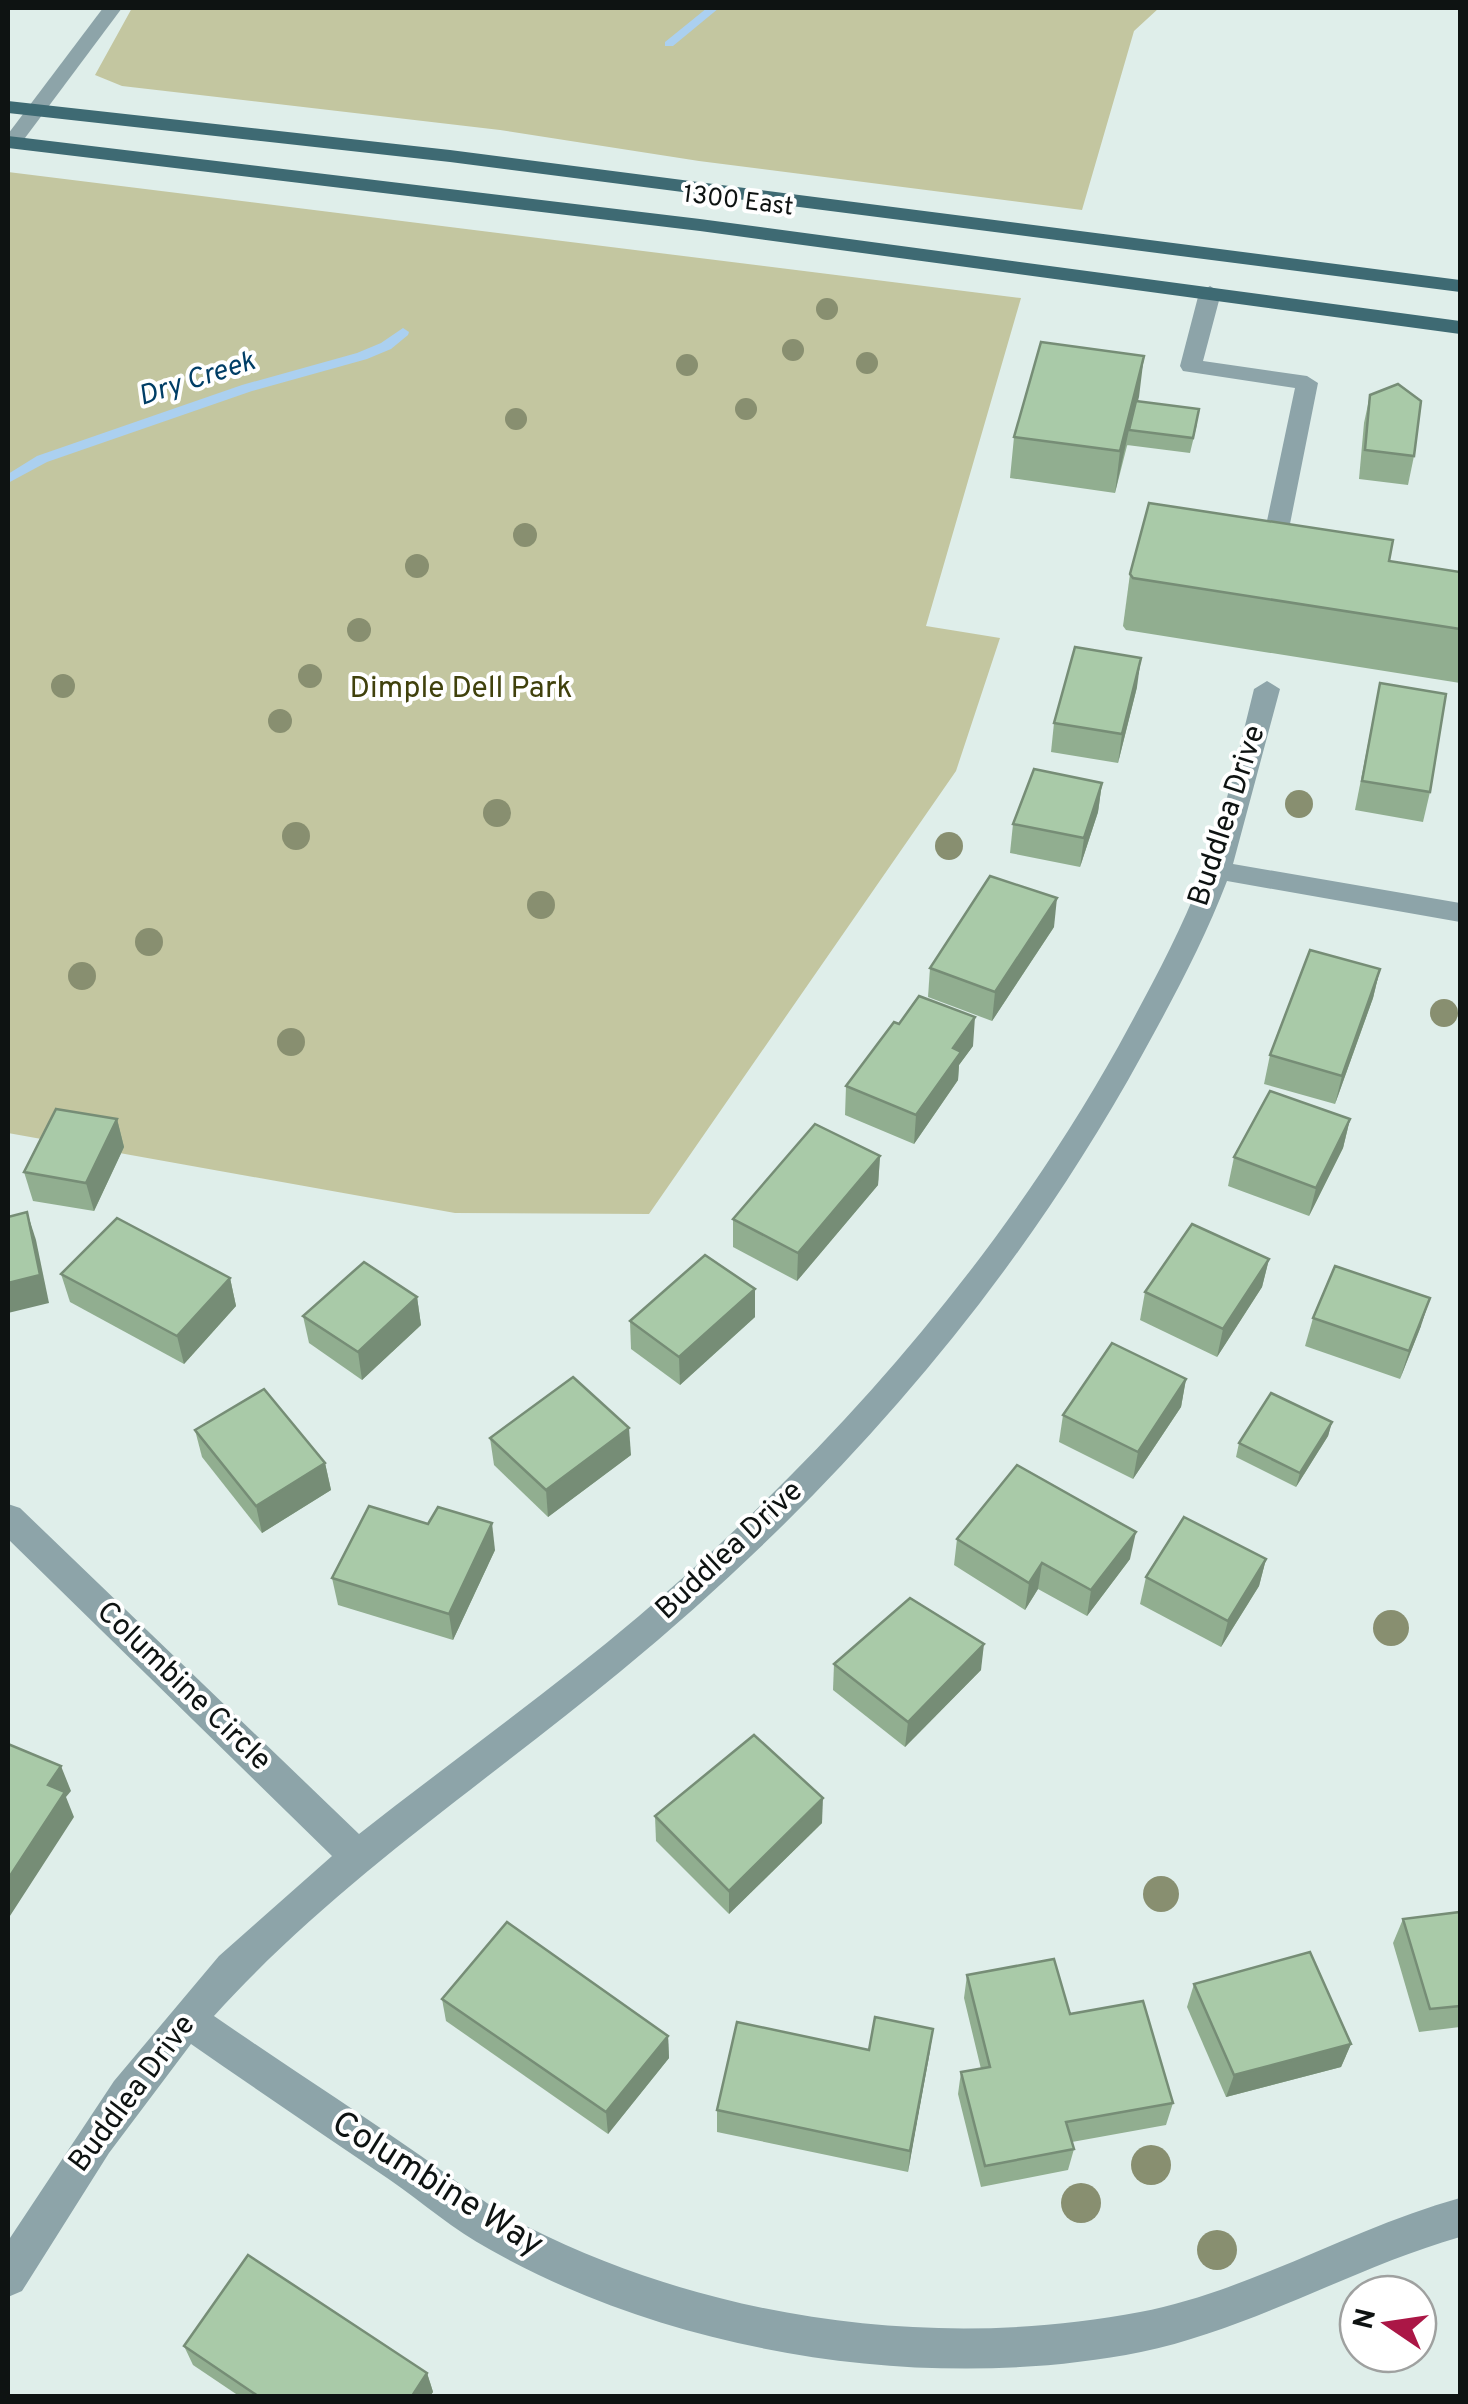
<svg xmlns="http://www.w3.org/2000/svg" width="1468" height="2404" viewBox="0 0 1468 2404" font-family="Overpass,sans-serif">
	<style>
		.green { fill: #c3c6a0 }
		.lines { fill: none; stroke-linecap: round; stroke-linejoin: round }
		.stream { fill: #abd0f0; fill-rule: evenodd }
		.minor { fill: #8da4a9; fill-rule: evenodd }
		.major { fill: #3e6a73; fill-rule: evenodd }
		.tree { fill: #888f70 }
		.wall { fill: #91ae90 }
		.shaded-wall { fill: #768d76 }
		.building { fill: #a9caa8; stroke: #768d76; stroke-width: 2.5 }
		.labels { text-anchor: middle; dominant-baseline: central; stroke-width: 8; stroke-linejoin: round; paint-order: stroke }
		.far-street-label { font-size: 25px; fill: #0e1312; stroke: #fff }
		.far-water-label { font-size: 28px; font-style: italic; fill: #003e66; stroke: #fff }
		.park-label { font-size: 30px; fill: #40410c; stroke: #fff }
		.street-label { font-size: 30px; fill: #0e1312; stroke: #fff }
		.near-street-label { font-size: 35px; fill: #0e1312; stroke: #fff }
	</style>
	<rect width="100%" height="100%" fill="#dfeeea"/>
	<g class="green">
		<polygon points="132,8 1159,8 1134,31 1082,210 699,161 500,130 122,86 95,75"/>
		<polygon points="8,172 1021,298 926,626 1000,638 956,771 649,1214 455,1213 8,1133"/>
	</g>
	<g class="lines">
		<g class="stream">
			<polygon points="707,8 719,8 673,46 665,46 665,42"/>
			<polygon points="403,328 409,332 408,335 391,349 367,359 252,391 47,462 8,483 8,474 37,456 242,385 357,353 381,343"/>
		</g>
		<g class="minor">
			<polygon points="103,8 122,8 19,146 8,147 8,134"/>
			<polygon points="1210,286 1221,293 1203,361 1307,376 1318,383 1285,549 1292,555 1289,560 1272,561 1260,554 1295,388 1183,371 1180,366 1199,293"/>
			<path d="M1267,681L1280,689L1233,864L1460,903V922L1227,881C1204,941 1173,999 1142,1055C1011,1294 831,1498 621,1671C483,1785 334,1883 214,2016C282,2063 352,2108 421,2156C456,2180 489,2208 528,2227C712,2320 937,2351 1140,2312C1251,2291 1351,2228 1460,2198V2237C1352,2268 1252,2329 1141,2352C931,2394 675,2355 489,2249C454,2230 423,2203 390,2180C324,2135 257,2090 191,2044L109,2153L22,2291L8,2297V2241L114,2081L219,1956L332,1856L8,1539V1504L20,1508L359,1834C452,1761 549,1692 639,1616C829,1454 996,1265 1118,1047C1148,992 1179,936 1201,878C1225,817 1238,752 1254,689Z"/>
		</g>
		<g class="major">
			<polygon points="8,101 450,150 1460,280 1460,292 450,162 8,113"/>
			<polygon points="8,136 700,219 1460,321 1460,334 700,231 8,148"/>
		</g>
	</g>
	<g class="tree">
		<circle cx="827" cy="309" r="11"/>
		<circle cx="793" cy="350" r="11"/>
		<circle cx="867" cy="363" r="11"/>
		<circle cx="687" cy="365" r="11"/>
		<circle cx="746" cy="409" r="11"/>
		<circle cx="516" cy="419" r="11"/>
		<circle cx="525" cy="535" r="12"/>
		<circle cx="417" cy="566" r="12"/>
		<circle cx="359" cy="630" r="12"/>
		<circle cx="310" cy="676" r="12"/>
		<circle cx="63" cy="686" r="12"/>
		<circle cx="280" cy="721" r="12"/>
		<circle cx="1299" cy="804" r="14"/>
		<circle cx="497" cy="813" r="14"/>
		<circle cx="296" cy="836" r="14"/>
		<circle cx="949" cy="846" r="14"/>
		<circle cx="541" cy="905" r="14"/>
		<circle cx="149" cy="942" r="14"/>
		<circle cx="82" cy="976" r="14"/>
		<circle cx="1444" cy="1013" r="14"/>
		<circle cx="291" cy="1042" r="14"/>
		<circle cx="1391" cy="1628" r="18"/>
		<circle cx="1161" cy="1894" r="18"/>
		<circle cx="1151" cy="2165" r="20"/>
		<circle cx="1081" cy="2203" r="20"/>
		<circle cx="1217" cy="2250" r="20"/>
	</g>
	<g class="wall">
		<polygon points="1370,395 1414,456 1408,485 1359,479 1364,423"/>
		<polygon points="1138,401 1197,424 1190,453 1127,445 1128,442 1115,493 1010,478 1014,437"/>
		<polygon points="1389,561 1460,572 1460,683 1126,630 1123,626 1130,574"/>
		<polygon points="1380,683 1430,792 1423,822 1355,810"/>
		<polygon points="1137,687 1118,763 1051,752 1054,723"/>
		<polygon points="1102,783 1098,812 1080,867 1010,853 1013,824"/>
		<polygon points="1054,927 992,1021 928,997 930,968"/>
		<polygon points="1380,969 1373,998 1335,1104 1264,1084 1270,1055"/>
		<polygon points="973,1046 959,1065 958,1080 914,1144 845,1115 846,1086"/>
		<polygon points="117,1119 124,1147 94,1211 33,1201 24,1172"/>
		<polygon points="1350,1119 1343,1148 1309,1216 1228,1186 1234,1157"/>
		<polygon points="880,1156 878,1185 797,1281 733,1247 733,1219"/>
		<polygon points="1269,1259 1262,1287 1217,1357 1140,1320 1145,1292"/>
		<polygon points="61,1274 230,1278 236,1306 184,1364 70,1302"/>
		<polygon points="417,1297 421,1325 362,1380 309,1343 303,1316"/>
		<polygon points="755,1317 680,1385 631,1349 630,1321"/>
		<polygon points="1313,1318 1421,1326 1400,1379 1305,1346"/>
		<polygon points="1186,1379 1181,1407 1133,1479 1059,1442 1063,1415"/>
		<polygon points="1332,1422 1328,1436 1296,1487 1236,1457 1239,1443"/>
		<polygon points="195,1430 325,1463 331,1490 262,1533 202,1457"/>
		<polygon points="490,1438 631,1455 548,1517 494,1465"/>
		<polygon points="957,1539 1130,1559 1087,1616 1038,1589 1025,1610 954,1565"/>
		<polygon points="495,1550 453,1640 338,1605 332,1578"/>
		<polygon points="1266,1559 1259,1586 1221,1647 1140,1604 1146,1577"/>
		<polygon points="834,1664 981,1670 905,1747 833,1690"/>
		<polygon points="655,1816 822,1823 729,1914 656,1841"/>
		<polygon points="1460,1912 1460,2027 1419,2032 1393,1943 1403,1919"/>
		<polygon points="967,1975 1070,2014 1173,2103 1166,2125 1072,2142 1074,2149 1068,2170 981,2187 958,2094 961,2072 981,2069 964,1998"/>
		<polygon points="1194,1984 1351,2044 1341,2067 1226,2097 1187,2007"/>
		<polygon points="442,1999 668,2036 669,2058 608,2134 446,2021"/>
		<polygon points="933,2029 908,2172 717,2132 717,2110 869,2050"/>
		<polygon points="184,2346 427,2373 433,2392 430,2396 239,2396 193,2365"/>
	</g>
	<g class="shaded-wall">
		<polygon points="1144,356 1139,397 1130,430 1129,430 1115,493 1120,451"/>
		<polygon points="1141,658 1137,687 1118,763 1122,734"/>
		<polygon points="1102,783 1098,812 1080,867 1084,838"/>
		<polygon points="1057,898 1054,927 992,1021 995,992"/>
		<polygon points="1380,969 1373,998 1335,1104 1342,1076"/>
		<polygon points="975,1017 973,1046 959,1065 958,1080 914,1144 916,1115 953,1048"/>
		<polygon points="117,1119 124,1147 94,1211 86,1183"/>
		<polygon points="1350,1119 1343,1148 1309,1216 1316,1188"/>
		<polygon points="880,1156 878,1185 797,1281 798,1253"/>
		<polygon points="27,1212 36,1240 49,1303 8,1313 8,1283"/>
		<polygon points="1269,1259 1262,1287 1217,1357 1223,1329"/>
		<polygon points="230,1278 236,1306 184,1364 177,1336"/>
		<polygon points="755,1289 755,1317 680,1385 679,1357"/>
		<polygon points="417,1297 421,1325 362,1380 358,1352"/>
		<polygon points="1430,1298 1421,1326 1400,1379 1409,1351"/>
		<polygon points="1186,1379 1181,1407 1133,1479 1138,1452"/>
		<polygon points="1332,1422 1328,1436 1296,1487 1300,1473"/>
		<polygon points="629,1428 631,1455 548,1517 546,1490"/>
		<polygon points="325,1463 331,1490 262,1533 256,1506"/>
		<polygon points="492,1523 495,1550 453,1640 449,1614"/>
		<polygon points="1136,1532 1130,1559 1087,1616 1091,1590"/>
		<polygon points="1266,1559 1259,1586 1221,1647 1228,1621"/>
		<polygon points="1042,1563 1038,1589 1025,1610 1029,1583"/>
		<polygon points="984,1644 981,1670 905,1747 908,1722"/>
		<polygon points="61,1766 71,1791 66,1797 74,1817 8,1919 8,1879 48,1785"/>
		<polygon points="823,1798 822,1823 729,1914 729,1891"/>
		<polygon points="933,2029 930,2051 908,2172 910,2151"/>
		<polygon points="668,2036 669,2058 608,2134 606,2112"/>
		<polygon points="1351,2044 1341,2067 1226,2097 1234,2075"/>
		<polygon points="427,2373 433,2392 430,2396 412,2396"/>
	</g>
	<g class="building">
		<polygon points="1041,342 1144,356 1120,451 1014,437"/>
		<polygon points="1398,384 1421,401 1414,456 1365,450 1370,395"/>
		<polygon points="1136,401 1199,409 1193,438 1129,430"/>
		<polygon points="1149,503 1393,540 1389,561 1460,572 1460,629 1133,578 1130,574"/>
		<polygon points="1075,647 1141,658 1122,734 1054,723"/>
		<polygon points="1380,683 1446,694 1430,792 1362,781"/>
		<polygon points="1034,769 1102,783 1084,838 1013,824"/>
		<polygon points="990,876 1057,898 995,992 930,968"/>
		<polygon points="1310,950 1380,969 1342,1076 1270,1055"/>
		<polygon points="919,996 975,1017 953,1048 961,1052 916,1115 846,1086 894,1022 899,1024"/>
		<polygon points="1270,1091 1350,1119 1316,1188 1234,1157"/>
		<polygon points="56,1109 117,1119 86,1183 24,1172"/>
		<polygon points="815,1124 880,1156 798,1253 733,1219"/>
		<polygon points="27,1212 40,1275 8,1283 8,1217"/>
		<polygon points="117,1218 230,1278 177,1336 61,1274"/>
		<polygon points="1192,1224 1269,1259 1223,1329 1145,1292"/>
		<polygon points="705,1255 755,1289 679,1357 630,1321"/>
		<polygon points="364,1262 417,1297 358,1352 303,1316"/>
		<polygon points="1335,1266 1430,1298 1409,1351 1313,1318"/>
		<polygon points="1112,1343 1186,1379 1138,1452 1063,1415"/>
		<polygon points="573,1377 629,1428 546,1490 490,1438"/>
		<polygon points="264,1389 325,1463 256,1506 195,1430"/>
		<polygon points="1271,1393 1332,1422 1300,1473 1239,1443"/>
		<polygon points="1017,1465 1136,1532 1091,1590 1042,1563 1029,1583 957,1539"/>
		<polygon points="369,1506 428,1524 438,1507 492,1523 449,1614 332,1578"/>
		<polygon points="1184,1517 1266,1559 1228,1621 1146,1577"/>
		<polygon points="910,1598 984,1644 908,1722 834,1664"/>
		<polygon points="754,1735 823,1798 729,1891 655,1816"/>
		<polygon points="8,1744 61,1766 48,1785 65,1792 8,1879"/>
		<polygon points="1460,1912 1460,2006 1430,2009 1403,1919"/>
		<polygon points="507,1922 668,2036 606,2112 442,1999"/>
		<polygon points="1310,1952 1351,2044 1234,2075 1194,1984"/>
		<polygon points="1054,1959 1070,2014 1143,2001 1173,2103 1066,2122 1074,2149 985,2166 961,2072 990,2067 967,1975"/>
		<polygon points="875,2017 933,2029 910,2151 717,2110 737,2022 869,2050"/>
		<polygon points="248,2255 427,2373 412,2396 258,2396 184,2346"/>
	</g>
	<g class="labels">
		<g class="far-street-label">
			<text transform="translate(738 202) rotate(7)">1300 East</text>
		</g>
		<g class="far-water-label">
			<text transform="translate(197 380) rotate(-18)">Dry Creek</text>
		</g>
		<g class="park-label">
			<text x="461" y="689">Dimple Dell Park</text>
		</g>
		<g class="street-label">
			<text transform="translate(1228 816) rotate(-72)">Buddlea Drive</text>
			<text transform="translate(730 1551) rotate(-43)">Buddlea Drive</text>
			<text transform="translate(183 1687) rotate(44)">Columbine Circle</text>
			<text transform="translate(133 2094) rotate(-53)">Buddlea Drive</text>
		</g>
		<g class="near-street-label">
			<text transform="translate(437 2185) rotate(32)">Columbine Way</text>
		</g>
	</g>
	<rect width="1468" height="2404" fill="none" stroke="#0e1312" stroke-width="20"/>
	<g transform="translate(1388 2324) rotate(283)"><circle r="48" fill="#ffffff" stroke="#9fa1a0" stroke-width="2.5"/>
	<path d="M0-8L18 38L0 25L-18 38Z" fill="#ab1746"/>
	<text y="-15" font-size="28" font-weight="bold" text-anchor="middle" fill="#0e1312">N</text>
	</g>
</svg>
